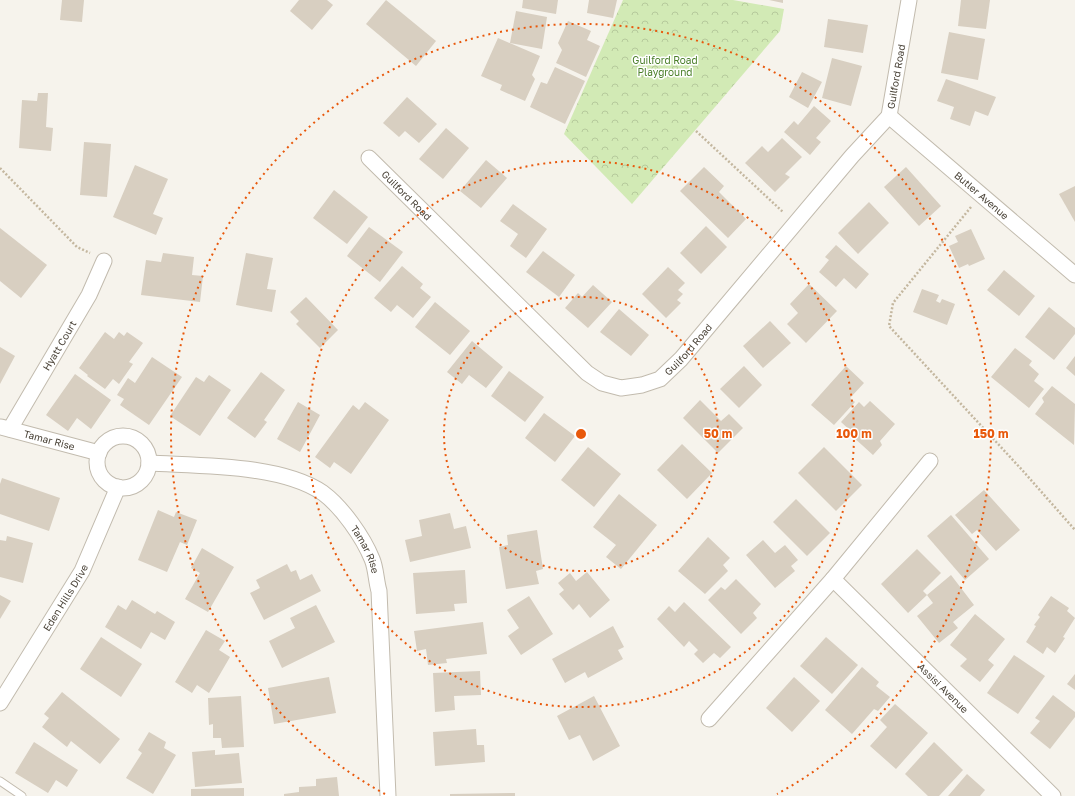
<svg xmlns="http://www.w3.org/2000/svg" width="1075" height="796" viewBox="0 0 1075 796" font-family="'Golos Text',sans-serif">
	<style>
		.forest { fill: url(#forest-crowns) }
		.building { fill: #d8cfc1 }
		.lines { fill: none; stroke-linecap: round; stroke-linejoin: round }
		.lane-casing { stroke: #c2bbae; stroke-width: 9 }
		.street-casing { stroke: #c2bbae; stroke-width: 17 }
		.path { stroke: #c4b79f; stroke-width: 2.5; stroke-dasharray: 2 2; stroke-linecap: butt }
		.lane { stroke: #fff; stroke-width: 7 }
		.street { stroke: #fff; stroke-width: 15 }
		.ring { fill: none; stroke: #e8590c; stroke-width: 2; stroke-dasharray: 2 4 }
		.labels { text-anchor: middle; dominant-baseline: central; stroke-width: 3; stroke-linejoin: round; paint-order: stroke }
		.park-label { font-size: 10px; fill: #4a7f2a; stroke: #fff }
		.street-label { font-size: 10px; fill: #4b4439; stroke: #fff }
		.centre { fill: #e8590c; stroke: #fff; stroke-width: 2 }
		.ring-label { font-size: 12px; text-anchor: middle; font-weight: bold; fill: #e8590c; stroke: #fff; stroke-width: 3; stroke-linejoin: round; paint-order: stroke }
	</style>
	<defs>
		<pattern id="forest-crowns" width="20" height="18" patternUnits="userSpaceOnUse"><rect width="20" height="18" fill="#d2eab5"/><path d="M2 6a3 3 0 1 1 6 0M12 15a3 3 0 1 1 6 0" fill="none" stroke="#b6ca9c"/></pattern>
	</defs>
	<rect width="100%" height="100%" fill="#f6f3ec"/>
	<polygon class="forest" points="623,0 733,0 784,9 780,31 632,204 564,134"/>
	<g class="building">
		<polygon points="62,0 84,0 82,22 60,20"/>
		<polygon points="299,0 327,0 333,5 312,30 290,11"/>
		<polygon points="386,0 436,41 416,66 366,24"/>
		<polygon points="523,0 558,0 556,14 522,8"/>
		<polygon points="589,0 617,0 613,18 587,13"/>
		<polygon points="769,0 783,0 783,3"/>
		<polygon points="961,0 990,0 986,29 958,26"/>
		<polygon points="516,11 547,17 542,49 510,43"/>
		<polygon points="828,19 868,25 863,53 824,47"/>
		<polygon points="568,21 591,31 587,40 600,46 586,77 556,63 562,50 558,43"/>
		<polygon points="949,32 985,39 978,80 941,73"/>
		<polygon points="498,38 540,56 532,75 535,79 525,101 500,90 502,85 481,76"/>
		<polygon points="832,58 862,66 851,106 822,98"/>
		<polygon points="555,67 585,81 565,124 530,107 541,82 547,84"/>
		<polygon points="802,72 822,82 808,108 789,97"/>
		<polygon points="946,79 996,97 988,116 975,111 970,126 950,119 954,107 937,101"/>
		<polygon points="38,93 48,93 46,127 53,128 51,151 19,148 22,100 37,101"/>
		<polygon points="407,97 437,124 419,143 405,131 399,137 383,123"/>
		<polygon points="814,106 831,121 816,138 821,142 810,155 784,132 794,121 798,125"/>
		<polygon points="446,128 469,148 443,179 419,159"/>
		<polygon points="782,138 802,157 785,174 790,177 775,192 745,163 762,146 768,152"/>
		<polygon points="84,142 111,144 107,197 80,195"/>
		<polygon points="486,160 507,178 481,208 460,191"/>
		<polygon points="135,165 168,179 153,214 163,218 156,235 113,217"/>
		<polygon points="704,167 724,186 719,192 746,219 728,238 680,191"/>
		<polygon points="906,167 941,206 919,226 884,187"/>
		<polygon points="1075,186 1075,222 1059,194"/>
		<polygon points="334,190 368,217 347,244 313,218"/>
		<polygon points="869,202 889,223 858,254 838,233"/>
		<polygon points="513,204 547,229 526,258 510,246 518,234 500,221"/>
		<polygon points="706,226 727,247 701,274 680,253"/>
		<polygon points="369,227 403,252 380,282 347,256"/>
		<polygon points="0,228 47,265 21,298 0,281"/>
		<polygon points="971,229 985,259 969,266 968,264 959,268 949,246 958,242 955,236"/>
		<polygon points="836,245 869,274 856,289 844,278 836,287 819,272 829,260 825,257"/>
		<polygon points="543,251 575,275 559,297 526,272"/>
		<polygon points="163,253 194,257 192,275 203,276 200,302 141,295 146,260 161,262"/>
		<polygon points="246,253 273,258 267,289 276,290 272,312 236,305"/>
		<polygon points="402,266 423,284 420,288 431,297 413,318 397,305 391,312 374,298"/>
		<polygon points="668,267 685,283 678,290 683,294 677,300 681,303 666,318 642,294"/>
		<polygon points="1004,270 1035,296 1019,316 987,290"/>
		<polygon points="809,284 837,311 806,343 787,324 798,313 790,304"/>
		<polygon points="593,285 612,302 588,328 565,308 578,293 582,297"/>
		<polygon points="922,289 939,295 936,301 940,303 942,299 955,304 947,325 913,312"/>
		<polygon points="306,297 338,330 320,348 296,324 299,321 290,312"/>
		<polygon points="435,302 470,331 450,355 415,327"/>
		<polygon points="1049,307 1075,328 1075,334 1054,360 1025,337"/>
		<polygon points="619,309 649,335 631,356 600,332"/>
		<polygon points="770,321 791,343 763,368 743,346"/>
		<polygon points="105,332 114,339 119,332 124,336 127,332 143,343 129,362 133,364 119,384 113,379 105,389 87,376 88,375 79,368"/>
		<polygon points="472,341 503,367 486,388 469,375 462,384 447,372"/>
		<polygon points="0,347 15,356 0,384"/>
		<polygon points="1015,348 1032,361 1029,365 1039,374 1034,381 1044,389 1029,408 991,377"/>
		<polygon points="1075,356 1075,376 1066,368"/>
		<polygon points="152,357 182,377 149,425 120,405 124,399 117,395 128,378 135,383"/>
		<polygon points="744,366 762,385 739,408 720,389"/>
		<polygon points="846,366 864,383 850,398 855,402 834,425 811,405"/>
		<polygon points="509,371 544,397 525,422 491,396"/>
		<polygon points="261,372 285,390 264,420 267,422 255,438 227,418"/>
		<polygon points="75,374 111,400 91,429 77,418 68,431 46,415"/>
		<polygon points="209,375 231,390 200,436 170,416 196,377 204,382"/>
		<polygon points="1052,386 1075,404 1074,445 1035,414 1044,402 1042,398"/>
		<polygon points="700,400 721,421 729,414 743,428 718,453 683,418"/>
		<polygon points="870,401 895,424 880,441 882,445 873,455 852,436 854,434 841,422 859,402 864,407"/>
		<polygon points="298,402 320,415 300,452 277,439"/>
		<polygon points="365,402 389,420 351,474 334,462 330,468 315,457 353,405 359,410"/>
		<polygon points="544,413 575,436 555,462 525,438"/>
		<polygon points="682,444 712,473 687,499 657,470"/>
		<polygon points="588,447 621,474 594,507 561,480"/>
		<polygon points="824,447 862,485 836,511 798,473"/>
		<polygon points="2,478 60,498 49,531 0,514 0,484"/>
		<polygon points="984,490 1020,530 996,551 977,530 972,534 955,515"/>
		<polygon points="619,494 657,525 621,569 606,557 616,545 593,527"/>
		<polygon points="796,499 830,533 807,556 773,522"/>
		<polygon points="158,510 174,517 176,512 197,520 187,545 180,542 167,572 138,560"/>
		<polygon points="450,513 454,529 466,526 471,548 410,562 405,540 422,536 419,520"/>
		<polygon points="951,515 989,559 965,580 927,536"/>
		<polygon points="537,530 543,569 536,571 539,584 506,589 499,547 508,545 507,535"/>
		<polygon points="7,536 33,543 23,583 0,577 0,540 6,541"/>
		<polygon points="708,537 730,558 723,565 728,571 705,594 678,571"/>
		<polygon points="763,540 775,553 785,545 798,560 791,566 795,571 775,588 746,555"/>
		<polygon points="202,548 234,567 208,612 185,599 200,573 191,568"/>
		<polygon points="917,549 941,573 923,591 927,595 908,613 881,584"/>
		<polygon points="287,564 291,572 296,570 300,580 312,574 321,591 264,620 250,593 260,588 256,580"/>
		<polygon points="465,570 467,603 454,604 455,611 416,614 413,573"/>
		<polygon points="587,572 610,600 590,618 579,604 573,610 559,594 564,590 558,583 570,573 576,581"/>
		<polygon points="951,575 974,605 953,622 958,628 939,643 917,616 933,603 927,595"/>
		<polygon points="736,579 761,604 753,613 757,618 741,634 708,600 721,587 725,590"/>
		<polygon points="0,595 11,601 0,619"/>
		<polygon points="529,596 553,634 521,655 508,636 519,628 507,610"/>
		<polygon points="1051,596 1069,608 1067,611 1075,618 1063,637 1065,638 1055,653 1047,647 1043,654 1026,642 1036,626 1034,625 1040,617 1038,615"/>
		<polygon points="132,600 155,614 157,611 175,622 165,640 151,632 141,649 105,627 118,605 126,610"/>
		<polygon points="684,602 731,647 720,658 714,653 703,663 694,654 698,650 689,641 684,647 657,619 669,606 675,612"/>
		<polygon points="316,605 335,642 282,668 269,641 295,628 290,618"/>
		<polygon points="975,614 1005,639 988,660 994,665 980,682 960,666 967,659 950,645"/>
		<polygon points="483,622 487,654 446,659 447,663 428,665 426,649 417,651 414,631"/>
		<polygon points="613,626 624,647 618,650 623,659 588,678 585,672 565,683 552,659"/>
		<polygon points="206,630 225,641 219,650 230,657 209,693 197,685 192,693 175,682"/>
		<polygon points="101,637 142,664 121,697 80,669"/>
		<polygon points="826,637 858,665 832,694 800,666"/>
		<polygon points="1014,655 1045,676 1018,714 987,693"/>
		<polygon points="862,667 879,682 876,686 890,697 878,711 874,709 852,734 825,710"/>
		<polygon points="480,671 481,695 454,696 455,710 435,712 433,673"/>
		<polygon points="1075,674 1075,690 1067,684"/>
		<polygon points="329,677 336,713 274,724 268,688"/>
		<polygon points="794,677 820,701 792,732 766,708"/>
		<polygon points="62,692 120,739 100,764 71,741 67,747 42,727 49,718 44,714"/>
		<polygon points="1053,695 1075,712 1075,717 1050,749 1030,733 1040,721 1035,718"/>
		<polygon points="241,696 244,747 222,748 221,738 213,738 213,724 209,725 208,698"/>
		<polygon points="594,696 620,746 593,761 580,735 569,740 557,716"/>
		<polygon points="895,704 928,733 896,769 870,746 887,727 880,720"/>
		<polygon points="476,729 477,745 484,745 485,762 435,766 433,732"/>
		<polygon points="149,732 166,742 164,748 176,755 153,794 126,778 142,753 138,750"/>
		<polygon points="34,742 78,770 67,787 56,780 48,793 15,773"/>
		<polygon points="934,742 963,770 939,796 928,796 905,774"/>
		<polygon points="215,750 215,755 239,753 242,783 195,787 192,752"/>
		<polygon points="967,774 985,790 980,796 948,796"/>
		<polygon points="337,777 339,796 284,796 284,794 299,792 299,787 316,786 316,779"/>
		<polygon points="244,788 244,796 191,796 191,789"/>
		<polygon points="515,793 515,796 450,796 450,794"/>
	</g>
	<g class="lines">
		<defs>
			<polyline id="lane" points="0,781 22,796"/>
			<g id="street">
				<path id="s1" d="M889,116L1075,275"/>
				<path id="s2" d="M369,158L587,373L602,383L621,388L642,385L660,379L681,359L852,156L889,116L909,0"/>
				<path id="s3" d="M1,427L99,453"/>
				<path id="s4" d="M10,429L89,295L104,261"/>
				<circle cx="123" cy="462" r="26"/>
				<path id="s5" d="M149,463C199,466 281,464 323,493C342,507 363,537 372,559C376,568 376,581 379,591L388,796"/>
				<path id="s6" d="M833,579L1053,796"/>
				<path id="s7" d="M0,703L82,571L118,487"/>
				<polyline points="709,719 833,579 930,461"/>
			</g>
		</defs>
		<use href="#lane" class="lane-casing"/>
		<use href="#street" class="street-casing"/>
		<g class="path">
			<polyline points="696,131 783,212"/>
			<polyline points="0,168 77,247 90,253"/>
			<polyline points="971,207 893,303 889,326 1023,471 1075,530"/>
		</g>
		<use href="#lane" class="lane"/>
		<use href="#street" class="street"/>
	</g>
	<g class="ring">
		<circle cx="581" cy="434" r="137"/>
		<circle cx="581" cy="434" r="273"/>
		<path d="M385 794A410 410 0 1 1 777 794"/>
	</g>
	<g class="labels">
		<g class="park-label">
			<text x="665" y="60">Guilford Road<tspan x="665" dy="12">Playground</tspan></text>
		</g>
		<g class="street-label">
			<text stroke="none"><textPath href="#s2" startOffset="773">Guilford Road</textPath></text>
			<text stroke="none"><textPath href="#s1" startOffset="122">Butler Avenue</textPath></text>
			<text stroke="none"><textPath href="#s2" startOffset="53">Guilford Road</textPath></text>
			<text stroke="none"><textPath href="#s4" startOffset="97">Hyatt Court</textPath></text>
			<text stroke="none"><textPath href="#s2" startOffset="425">Guilford Road</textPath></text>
			<text stroke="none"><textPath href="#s3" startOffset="50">Tamar Rise</textPath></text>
			<text stroke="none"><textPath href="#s5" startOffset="250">Tamar Rise</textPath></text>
			<text stroke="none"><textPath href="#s7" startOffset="124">Eden Hills Drive</textPath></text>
			<text stroke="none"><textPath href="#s6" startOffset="155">Assisi Avenue</textPath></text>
		</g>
	</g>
	<circle cx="581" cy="434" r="6" class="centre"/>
	<g class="ring-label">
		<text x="718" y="438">50 m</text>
		<text x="854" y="438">100 m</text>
		<text x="991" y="438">150 m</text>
	</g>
</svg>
